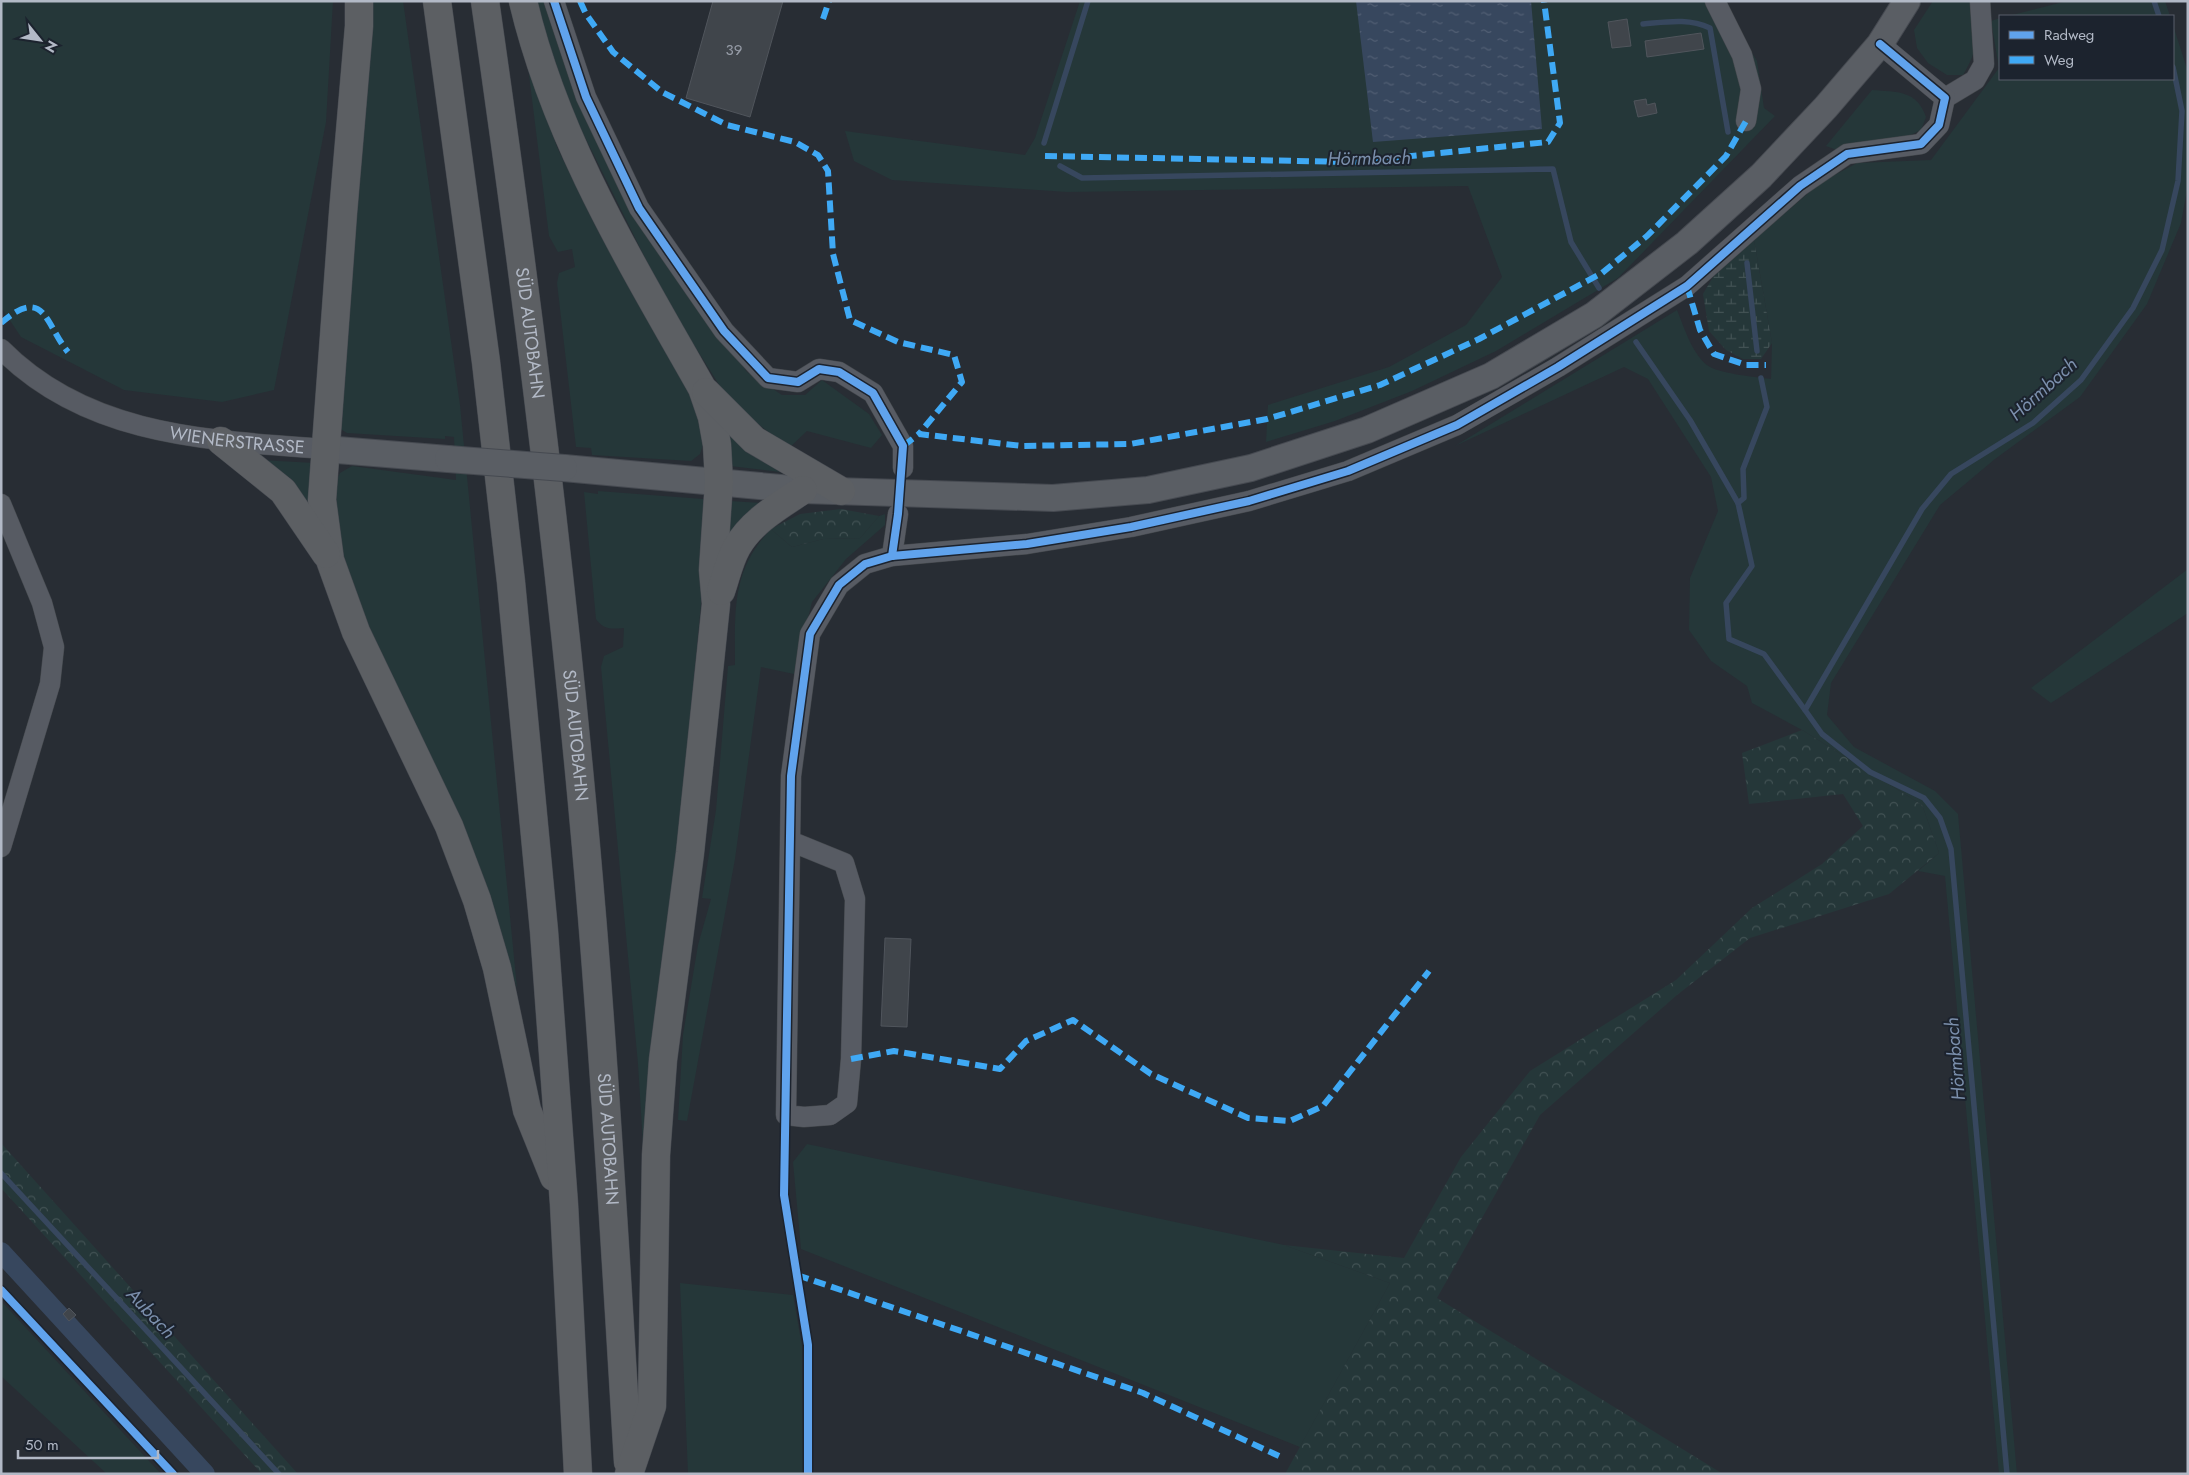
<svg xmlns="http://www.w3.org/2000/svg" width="2189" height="1475" viewBox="0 0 2189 1475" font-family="Jost,sans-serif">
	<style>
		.green { fill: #253739 }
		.forest { fill: url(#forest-crowns) }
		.wetland { fill: url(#wetland-marsh) }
		.water { fill: url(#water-ripples) }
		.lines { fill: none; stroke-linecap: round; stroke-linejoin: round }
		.stream { stroke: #37475e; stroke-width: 5.5 }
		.canal { stroke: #37475e; stroke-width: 20 }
		.building { fill: #40454b; stroke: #50555c }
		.minor-casing { stroke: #44484d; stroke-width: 21 }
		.major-casing { stroke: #464a51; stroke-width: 28 }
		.highway-casing { stroke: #454950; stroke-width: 29 }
		.minor { stroke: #575b63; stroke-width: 20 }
		.major { stroke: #5a5e64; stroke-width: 26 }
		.highway { stroke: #5c5f63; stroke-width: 28 }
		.major-bridge-casing { stroke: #464a51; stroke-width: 28; stroke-linecap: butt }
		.major-bridge { stroke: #5a5e64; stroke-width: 26 }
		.quiet { stroke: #3fa9f5; stroke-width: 6; stroke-dasharray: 12 6; stroke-linecap: butt }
		.cycleway-casing { stroke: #1c232e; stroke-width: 11 }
		.cycleway { stroke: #60a3ed; stroke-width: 8 }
		.labels { text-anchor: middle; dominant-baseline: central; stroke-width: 4; stroke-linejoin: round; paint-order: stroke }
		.number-label { font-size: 15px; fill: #969ca7 }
		.street-label { font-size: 18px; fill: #b2b9c6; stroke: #1c232e }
		.water-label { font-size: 19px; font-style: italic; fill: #7b8fac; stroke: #1c232e }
	</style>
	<defs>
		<pattern id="forest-crowns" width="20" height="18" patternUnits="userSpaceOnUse" patternTransform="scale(1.25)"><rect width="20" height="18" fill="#253739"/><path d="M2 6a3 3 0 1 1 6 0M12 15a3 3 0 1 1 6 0" fill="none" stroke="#425254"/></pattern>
		<pattern id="wetland-marsh" width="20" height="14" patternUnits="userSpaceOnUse" patternTransform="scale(1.25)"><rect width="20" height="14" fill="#253739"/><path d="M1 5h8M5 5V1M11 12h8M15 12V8" fill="none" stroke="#425254"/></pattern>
		<pattern id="water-ripples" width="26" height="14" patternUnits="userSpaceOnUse" patternTransform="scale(1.25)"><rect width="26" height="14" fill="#37475e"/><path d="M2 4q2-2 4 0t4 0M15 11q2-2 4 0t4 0" fill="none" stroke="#525f74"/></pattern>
	</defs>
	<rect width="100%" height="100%" fill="#282d34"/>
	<g class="green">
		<polygon points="1,1 333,1 326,122 274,390 222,402 124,390 21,337 1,307"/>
		<polygon points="369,1 403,1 460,405 517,988 507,958 375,650 342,554 334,514 334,486 340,473 352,466 456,480 454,437 445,436 445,439 347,433 339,428"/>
		<polygon points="535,1 545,1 567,72 623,192 662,259 747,372 782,395 805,395 822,380 869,414 882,435 871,448 807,431 789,448 730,402 668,304 560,87"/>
		<polygon points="1080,1 1721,1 1757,61 1764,108 1775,116 1618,278 1496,351 1412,391 1335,421 1266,442 1268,405 1389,367 1466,325 1502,277 1468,186 1067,192 892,180 854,161 845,131 1025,155 1035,138"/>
		<path d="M1933,1H1973C1976,33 1981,46 1963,75H1947L1928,63L1917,48L1914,30Z"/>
		<polygon points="2067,1 2165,1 2170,16 2008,16"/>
		<path d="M2000,18V79H2173V25L2188,72V185L2181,223L2147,304L2080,397L1995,459L1940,505L1831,683L1827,715L1854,747L1935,791L1958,814L2017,1474H1999L1945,876L1918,871L1939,853L1922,805L1802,730L1752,703L1747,686L1711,661L1689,630L1690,578L1718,511L1711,477L1648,379L1624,367L1455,446L1677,310C1684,327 1693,357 1710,367C1723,374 1756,377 1771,379L1772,343L1754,240L1820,183L1857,163L1931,160L1999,68L1991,21Z"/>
		<polygon points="528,67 557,147 599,233 695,398 704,442 700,454 691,461 592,455 591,448 576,447 557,283 559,273 575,267 572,249 558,252 549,236"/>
		<path d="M1872,90C1897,92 1917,90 1926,117L1921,130L1900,140L1837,150L1826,146Z"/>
		<polygon points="720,416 782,468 780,472 730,466"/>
		<polygon points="260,460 315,463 315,519"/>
		<path d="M598,491L703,499L710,509L668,954L643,1145L638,1064L601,667L604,656L623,647L624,628C611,629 604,630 596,619L584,492L598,494Z"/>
		<polygon points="729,501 762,503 723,553"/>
		<path d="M885,514V525L846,559L812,602L794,674L761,667L735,859L687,1121L678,1120L683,1035L698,945L711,899L702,898L716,810L728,666L735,665C735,612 731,570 771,529L792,547L823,539L860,538L879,516Z"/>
		<polygon points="2188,569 2188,613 2051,703 2031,688"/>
		<polygon points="807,1144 1284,1245 1390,1283 1300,1447 801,1249 793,1162"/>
		<polygon points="680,1283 793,1295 802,1346 803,1474 688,1474"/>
		<polygon points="1,1301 161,1474 107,1474 1,1376"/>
	</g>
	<g class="forest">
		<polygon points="841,509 879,516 860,538 823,539 792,547 771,529 800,514"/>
		<polygon points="1802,730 1922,805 1939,853 1889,894 1750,938 1677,995 1540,1115 1437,1298 1723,1474 1285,1474 1390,1283 1284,1245 1404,1258 1461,1157 1530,1071 1676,980 1752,908 1822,864 1863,826 1843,794 1749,804 1742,753"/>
		<polygon points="1,1143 263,1435 298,1474 262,1474 1,1188"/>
	</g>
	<polygon class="wetland" points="1754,240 1772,343 1761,359 1743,359 1726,350 1709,331 1703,294 1713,277"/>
	<polygon class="water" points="1356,1 1531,1 1542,129 1373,142"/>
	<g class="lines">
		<g class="stream">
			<polyline points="2154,1 2159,16"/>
			<path d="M1643,24C1667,22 1688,18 1710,28L1728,132"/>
			<polyline points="1044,143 1088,1"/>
			<polyline points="1060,166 1082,178 1553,169 1571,242 1599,288"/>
			<polyline points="1747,263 1757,351"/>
			<polyline points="1636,342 1690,420 1738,503 1752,566 1726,603 1729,639 1764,654 1805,710"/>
			<polyline points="1738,503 1744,498 1743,469 1767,407 1761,378"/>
			<polyline points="1,1173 279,1474"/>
			<polyline points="2007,1474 1951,849 1940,818 1924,798 1870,772 1822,734 1805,710 1922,509 1951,474 2033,423 2081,380 2133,308 2162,250 2178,181 2182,111 2173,67"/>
		</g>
		<polyline class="canal" points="1,1252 205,1474"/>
	</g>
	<g class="building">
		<polygon points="713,1 783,1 750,117 686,98"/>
		<polygon points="1627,19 1631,46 1612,48 1608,22"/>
		<polygon points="1701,33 1704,49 1647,57 1645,41"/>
		<polygon points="1646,99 1647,105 1655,103 1657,113 1638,117 1634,101"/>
		<polygon points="885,938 911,939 907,1027 881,1026"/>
		<polygon points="69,1308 76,1315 69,1321 63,1314"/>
	</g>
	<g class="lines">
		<defs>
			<g id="minor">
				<polyline points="554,1 586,97 639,208 724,331 768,378 798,382 819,369 839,372 873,393 903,446 903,468"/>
				<polyline points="1715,1 1742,55 1751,89 1746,121"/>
				<polyline points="1945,98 1975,80 1984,64 1980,1"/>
				<path id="s1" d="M1,349C88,437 209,440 325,449"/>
				<polyline points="1,504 42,603 54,647 50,684 1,847"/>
				<polyline points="892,556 898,514"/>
				<polyline points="790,841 844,863 855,899 851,1059 847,1103 830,1115 804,1117 786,1115 791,776 810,634 839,585 865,564 892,556 1027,544 1131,527 1249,501 1348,471 1457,425 1558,367 1687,286 1800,186 1847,154 1921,144 1939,125 1945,98 1880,44"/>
			</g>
			<g id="major">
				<polyline points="325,449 448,459"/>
				<polyline points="564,468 803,490 1053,498 1148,490 1251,468 1367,430 1491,376 1594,315 1687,243 1761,176 1826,107 1880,44 1907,1"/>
			</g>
			<g id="highway">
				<polyline points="359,1 359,26 343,213 322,500 330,560 356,632 449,826 477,900 497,968 527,1110 554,1177"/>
				<polyline points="437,1 486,362 511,582 544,931 564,1204 578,1474"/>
				<path id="s2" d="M485,1C529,306 567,611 592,917C607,1099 617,1280 628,1462"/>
				<path d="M523,1C556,141 632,264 702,388L712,417L717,445L719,482L713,570L716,604L690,853L663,1060L656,1155L652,1406L629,1474"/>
				<polyline points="706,392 754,440 841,491"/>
				<polyline points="221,441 283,491 326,554"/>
				<path d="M721,591C726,577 729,561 737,547C752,521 779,506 803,490"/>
			</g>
		</defs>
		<use href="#minor" class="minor-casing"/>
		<use href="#major" class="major-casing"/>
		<use href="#highway" class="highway-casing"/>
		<use href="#minor" class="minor"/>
		<use href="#major" class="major"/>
		<use href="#highway" class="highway"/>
		<defs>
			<polyline id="major-bridge" points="448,459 564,468"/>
		</defs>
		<use href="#major-bridge" class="major-bridge-casing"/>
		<use href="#major-bridge" class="major-bridge"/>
		<g class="quiet">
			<polyline points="580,1 586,14 613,52 662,92 727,125 795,142 818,155 828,171 833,254 850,320 898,342 954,355 962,382 919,434"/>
			<polyline points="823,19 829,1"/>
			<polyline points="1045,156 1352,162 1548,142 1560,123 1544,1"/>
			<polyline points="1687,286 1700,330 1714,354 1746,365 1766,365"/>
			<path d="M1,323C45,285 45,324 68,352"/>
			<polyline points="903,446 919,434 1022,446 1130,444 1267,419 1380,385 1479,339 1602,273 1647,236 1726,156 1746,121"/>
			<polyline points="851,1059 894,1051 1000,1069 1026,1041 1073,1020 1151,1074 1248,1118 1290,1121 1323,1106 1429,971"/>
			<polyline points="797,1275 1143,1393 1279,1456"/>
		</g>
		<defs>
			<g id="cycleway">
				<polyline points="554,1 586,97 639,208 724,331 768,378 798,382 819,369 839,372 873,393 903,446 898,514 892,556"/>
				<polyline points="1,1290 173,1474"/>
				<polyline points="808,1474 808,1345 784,1195 791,776 810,634 839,585 865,564 892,556 1027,544 1131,527 1249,501 1348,471 1457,425 1558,367 1687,286 1800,186 1847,154 1921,144 1939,125 1945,98 1880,44"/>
			</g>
		</defs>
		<use href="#cycleway" class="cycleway-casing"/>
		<use href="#cycleway" class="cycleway"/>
	</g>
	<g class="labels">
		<g class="number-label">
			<text x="734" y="50">39</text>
		</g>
		<g class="street-label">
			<text stroke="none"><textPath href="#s2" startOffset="335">SÜD AUTOBAHN</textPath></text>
			<text stroke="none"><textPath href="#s1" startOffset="259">WIENERSTRASSE</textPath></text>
			<text stroke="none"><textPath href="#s2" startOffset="740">SÜD AUTOBAHN</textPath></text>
			<text stroke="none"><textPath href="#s2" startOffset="1145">SÜD AUTOBAHN</textPath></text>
		</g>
		<g class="water-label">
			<text transform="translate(1369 158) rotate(-1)">Hörmbach</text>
			<text transform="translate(2043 389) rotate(-42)">Hörmbach</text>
			<text transform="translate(1955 1059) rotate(-95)">Hörmbach</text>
			<text transform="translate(151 1313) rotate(47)">Aubach</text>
		</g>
	</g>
	<rect width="2189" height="1475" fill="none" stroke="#b2b9c6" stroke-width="5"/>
	<rect x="1999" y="15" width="175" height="65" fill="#1c232e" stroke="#585f6b"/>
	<rect x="2009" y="31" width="25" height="8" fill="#60a3ed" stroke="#585f6b"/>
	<text x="2044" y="40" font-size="15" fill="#b2b9c6">Radweg</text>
	<rect x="2009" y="56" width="25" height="8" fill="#3fa9f5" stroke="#585f6b"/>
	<text x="2044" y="65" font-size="15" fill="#b2b9c6">Weg</text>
	<g transform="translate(40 40) rotate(120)" stroke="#1c232e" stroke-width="4" paint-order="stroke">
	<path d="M0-4L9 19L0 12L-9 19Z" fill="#b2b9c6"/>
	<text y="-8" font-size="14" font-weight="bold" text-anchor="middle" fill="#b2b9c6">N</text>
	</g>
	<path d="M18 1450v8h140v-8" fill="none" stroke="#b2b9c6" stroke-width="2.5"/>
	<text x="25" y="1450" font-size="15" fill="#b2b9c6" stroke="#1c232e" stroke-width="4" paint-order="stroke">50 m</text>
</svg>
